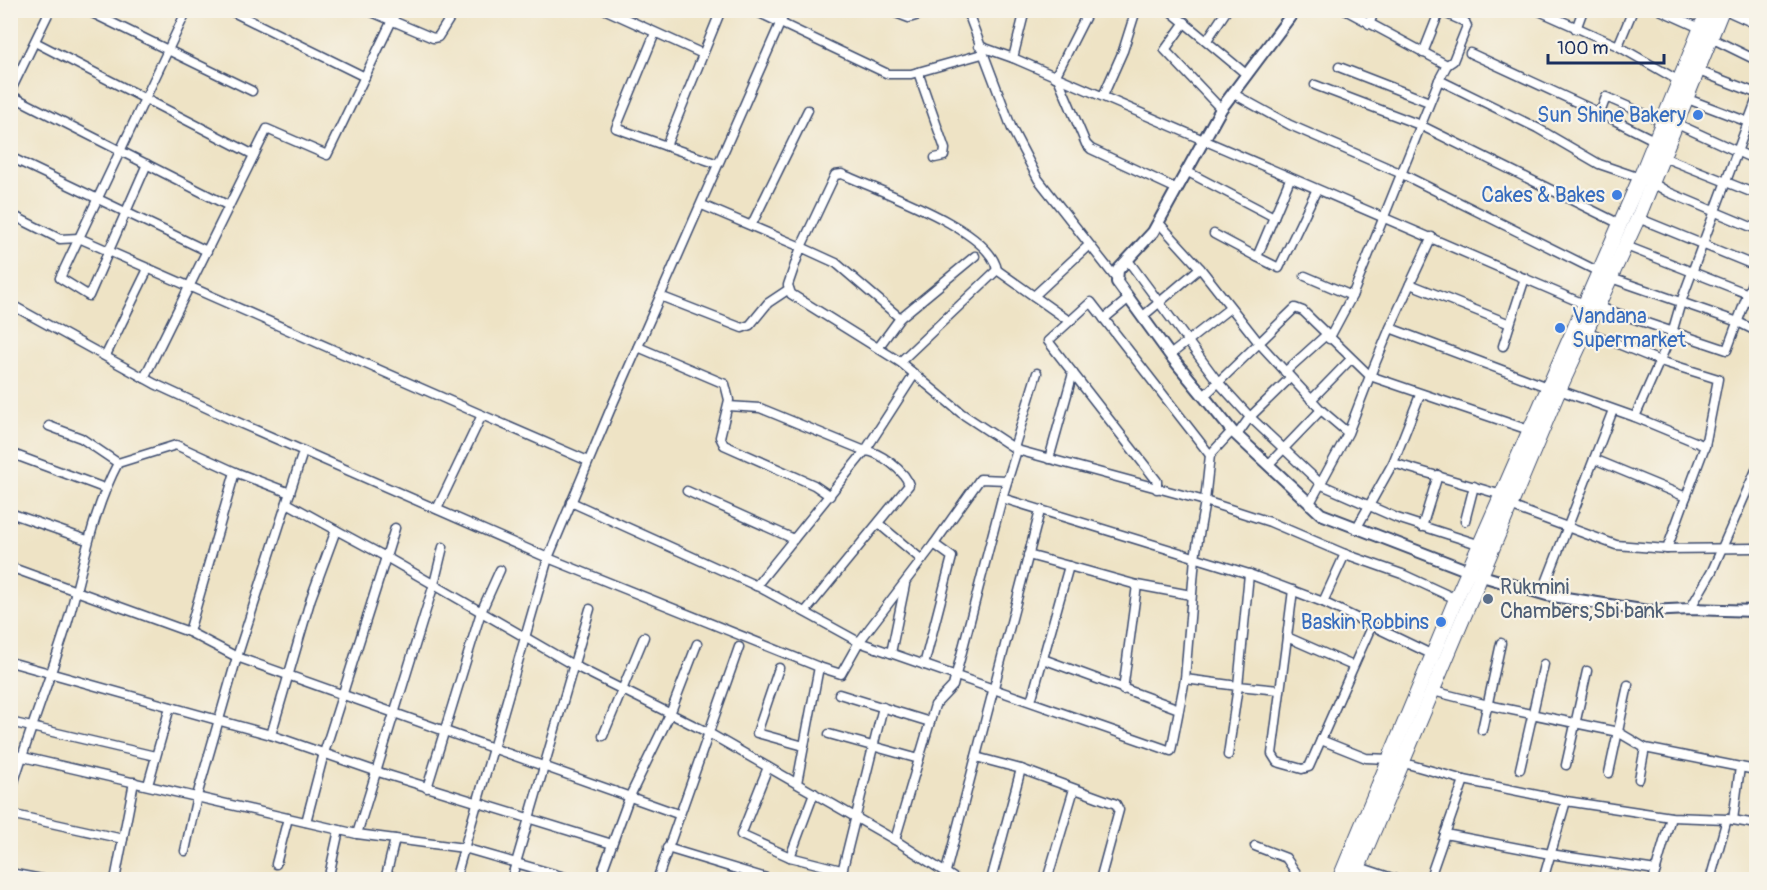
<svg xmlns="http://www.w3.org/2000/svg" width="1767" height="890" viewBox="0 0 1767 890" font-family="Pangolin,sans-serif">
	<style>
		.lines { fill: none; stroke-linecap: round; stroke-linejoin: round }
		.minor-casing { stroke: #3b4a6d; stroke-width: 11 }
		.tertiary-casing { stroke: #3b4a6d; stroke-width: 14 }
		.primary-casing { stroke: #3b4a6d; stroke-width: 16 }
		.minor { stroke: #fff; stroke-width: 8 }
		.tertiary { stroke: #fff; stroke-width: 10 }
		.primary { stroke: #fff; stroke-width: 14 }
		.shop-dot { fill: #3f7fe0; stroke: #f7f3e8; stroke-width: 2 }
		.service-dot { fill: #5c6f8a; stroke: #f7f3e8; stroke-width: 2 }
		.labels { text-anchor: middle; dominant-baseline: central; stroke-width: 4.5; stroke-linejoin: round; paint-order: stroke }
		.shop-label { font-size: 21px; fill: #366cbe; stroke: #f7f3e8; text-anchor: end }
		.service-label { font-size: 21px; fill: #4e5e75; stroke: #f7f3e8; text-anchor: start }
	</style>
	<rect width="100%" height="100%" fill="#f7f3e8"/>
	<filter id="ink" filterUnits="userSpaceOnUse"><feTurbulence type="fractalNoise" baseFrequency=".0167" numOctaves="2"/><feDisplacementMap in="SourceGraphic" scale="12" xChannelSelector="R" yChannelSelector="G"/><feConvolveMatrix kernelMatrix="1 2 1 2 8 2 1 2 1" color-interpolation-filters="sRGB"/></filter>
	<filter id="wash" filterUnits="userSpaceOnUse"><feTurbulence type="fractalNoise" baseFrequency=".008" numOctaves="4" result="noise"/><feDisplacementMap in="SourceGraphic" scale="24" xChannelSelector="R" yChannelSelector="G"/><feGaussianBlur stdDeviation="1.35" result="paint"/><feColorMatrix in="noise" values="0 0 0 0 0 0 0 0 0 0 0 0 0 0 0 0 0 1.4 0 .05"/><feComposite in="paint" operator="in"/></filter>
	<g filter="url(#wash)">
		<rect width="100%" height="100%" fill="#eee3c5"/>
	</g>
	<g filter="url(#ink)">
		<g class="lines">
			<defs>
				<g id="minor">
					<polyline points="86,10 252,91"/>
					<polyline points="229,10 365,77"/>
					<polyline points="367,10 433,38 438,37 455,10"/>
					<polyline points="606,10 703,54"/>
					<polyline points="753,10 888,74 911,74 982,54"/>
					<polyline points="888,10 909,18 935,10"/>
					<polyline points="967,10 1012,129 1038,179 1115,277"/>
					<polyline points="1025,10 1013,58 1584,304"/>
					<polyline points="1169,10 1246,74"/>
					<polyline points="1345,10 1447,65 1439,80 1537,128 1599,164 1640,178"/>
					<polyline points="1537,10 1618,46 1681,82"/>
					<polyline points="1660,10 1700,28"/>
					<polyline points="1725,10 1756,24"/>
					<polyline points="1440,11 1465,22 1467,26 1453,61 1447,65"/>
					<polyline points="1185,22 1165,50 1221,109"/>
					<polyline points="1369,24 1375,10"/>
					<polyline points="1576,29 1583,10"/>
					<polyline points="655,33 616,128 666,146"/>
					<polyline points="1709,37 1756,60"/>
					<polyline points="1207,40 1227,10"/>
					<polyline points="35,42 254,155"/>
					<polyline points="979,46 1013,58"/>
					<polyline points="1618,46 1633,10"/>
					<polyline points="1423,53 1440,10"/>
					<polyline points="1470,53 1600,113 1606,97 1661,121"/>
					<polyline points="1339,67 1429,102"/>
					<polyline points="1696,70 1756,93"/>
					<polyline points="918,72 945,149 944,156 935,158"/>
					<polyline points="1055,77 1089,10"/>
					<polyline points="1058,78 1086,144 1091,149 1177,189"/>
					<polyline points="1315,85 1420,125 1618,223"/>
					<polyline points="10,92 50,10"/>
					<polyline points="1232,93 1290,125 1402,174 1597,271"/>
					<polyline points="10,95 229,206"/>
					<polyline points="1103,96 1123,51 1136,10"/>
					<polyline points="1685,98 1756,125"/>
					<polyline points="1600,113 1654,140"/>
					<polyline points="1675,123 1756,160"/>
					<polyline points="10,157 207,251"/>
					<polyline points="1663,157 1756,194"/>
					<polyline points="147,164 89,296 60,278 187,10"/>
					<polyline points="718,164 666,146 721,10"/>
					<polyline points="1186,171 1274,217"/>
					<polyline points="1290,179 1257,257 1279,268 1316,191"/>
					<polyline points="1651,182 1668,192 1756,229"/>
					<path d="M702,205L801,247L835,175L842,174C878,191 991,229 997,270"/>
					<polyline points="10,214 60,239 79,238 482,415"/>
					<polyline points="1638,218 1756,266"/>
					<polyline points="1159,223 1200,268"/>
					<polyline points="752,224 808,110"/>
					<polyline points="1214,234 1257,257"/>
					<polyline points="1432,237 1410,284 1510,324 1503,346"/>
					<polyline points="1626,246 1756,297"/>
					<polyline points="1127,259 1218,382 1250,417 1322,485 1397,518 1484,546"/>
					<polyline points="1305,276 1352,296"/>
					<polyline points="1611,278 1738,322 1756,331"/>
					<polyline points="660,296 742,328 750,325 768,303 789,289"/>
					<polyline points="1034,296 1089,245"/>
					<polyline points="10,304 155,384 235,421 548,558 819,667 841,674 859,642 1171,751 1185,679 1238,686 1228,755"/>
					<polyline points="1593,305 1727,350 1756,272"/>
					<polyline points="1142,317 1200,268 1259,343 1203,397"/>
					<polyline points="900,318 836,263 801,247 788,285 791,294 900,362 961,413 1017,450 1205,501 1270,522 1345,554 1402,574 1456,599"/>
					<polyline points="1104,319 1128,299"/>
					<polyline points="1510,324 1525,278"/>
					<polyline points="1390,328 1410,284"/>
					<polyline points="1586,331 1660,361 1718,379 1705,446"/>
					<polyline points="1329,339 1352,296 1439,80"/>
					<polyline points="638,347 725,384 729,400 720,437 724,445 814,485 830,496"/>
					<polyline points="878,348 900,318 975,256"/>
					<polyline points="106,355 148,269"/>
					<polyline points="1170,355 1230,308"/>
					<polyline points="900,362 997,270 1069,321"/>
					<polyline points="1285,372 1326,335"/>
					<polyline points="144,378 267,129 327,155 397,10"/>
					<polyline points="1559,390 1635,417 1705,446 1686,497 1594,459 1613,410"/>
					<polyline points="1311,400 1351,359"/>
					<polyline points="728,406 760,408 865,451 914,375"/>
					<polyline points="1635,417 1672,333 1681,302 1756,101"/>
					<polyline points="49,426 81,438 118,463"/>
					<polyline points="1529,430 1370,376 1390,328 1547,387"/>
					<polyline points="1237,435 1250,417 1290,378"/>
					<polyline points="1014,448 1037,373"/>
					<polyline points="1017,450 1002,498 1249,574 1323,602"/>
					<polyline points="10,453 104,488"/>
					<polyline points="1049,459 1073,373"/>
					<polyline points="1393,463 1502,495"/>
					<polyline points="1269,464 1321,410"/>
					<polyline points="1157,489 1157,481 1048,341 1091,302 1210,455"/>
					<polyline points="687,491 794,539"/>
					<polyline points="571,502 759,587 859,642 934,544"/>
					<polyline points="1309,505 1348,433 1370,376 1303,311 1295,308 1259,343 1321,410 1348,433"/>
					<polyline points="1510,506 1616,545 1667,549 1756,548"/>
					<polyline points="437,509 482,415 588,461"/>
					<polyline points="10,513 87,540"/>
					<polyline points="1465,521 1474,486"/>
					<polyline points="879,524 922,560"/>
					<polyline points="1422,527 1438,475"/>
					<polyline points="1356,529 1393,463 1420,395"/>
					<polyline points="336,530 386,557 395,528"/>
					<polyline points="1667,549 1686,497"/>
					<polyline points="1345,554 1323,602 1433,655"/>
					<polyline points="1028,555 1069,566"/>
					<polyline points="10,567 189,632 237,657 678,814"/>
					<polyline points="1249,574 1238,686 1279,690"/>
					<polyline points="1137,585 1191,595"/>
					<path d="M756,586L865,451C879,451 906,472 909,485L805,612"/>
					<polyline points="1542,593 1594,459"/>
					<polyline points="1690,609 1712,571 1756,470"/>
					<polyline points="189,632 235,472 290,493"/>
					<polyline points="1287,637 1293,590"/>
					<polyline points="891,653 905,585"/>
					<polyline points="1043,659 1179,709"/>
					<polyline points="10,662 271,735 375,771 612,844"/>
					<polyline points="924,665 952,557 934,544 980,479 1007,480"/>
					<polyline points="1353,666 1287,637 1272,754 1277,762 1302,769 1309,767 1371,627"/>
					<polyline points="779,668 757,733 804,746"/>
					<polyline points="1185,679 1195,557 1205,501 1210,455 1232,431"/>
					<polyline points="1433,691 1488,705 1618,732 1645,748 1740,767 1733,820"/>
					<polyline points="839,694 930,722"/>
					<polyline points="1031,701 1069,566 1137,585 1123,690"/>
					<polyline points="10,722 155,756"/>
					<polyline points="1482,730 1501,643"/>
					<polyline points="829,734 919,759"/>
					<polyline points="271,735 311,598 336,530 287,503"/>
					<polyline points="603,736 644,637"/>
					<polyline points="1321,740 1366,758 1390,759 1464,780 1429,880"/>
					<polyline points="10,754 357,834 464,848 575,880"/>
					<polyline points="976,757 1021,769 1116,804 1119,810 1100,880"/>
					<polyline points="1566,765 1587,671"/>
					<polyline points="768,767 741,835 790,857 841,870"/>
					<polyline points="1740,767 1756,770"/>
					<polyline points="1520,769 1544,664"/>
					<polyline points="1609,773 1628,685"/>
					<polyline points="1639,779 1645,748"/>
					<polyline points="1464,780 1566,801 1543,880"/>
					<polyline points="797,783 819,667"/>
					<polyline points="148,785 170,707"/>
					<polyline points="427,788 481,612 500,570"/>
					<path d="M10,795C27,737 49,682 67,624C83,570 91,514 118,463L176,445L235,472"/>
					<polyline points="1566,801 1671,817 1727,819 1756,824"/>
					<polyline points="10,814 123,839"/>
					<polyline points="306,822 324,753 386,557 573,665 707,732 895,840 957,880"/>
					<polyline points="357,834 434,584 443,547"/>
					<polyline points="1445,834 1550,854 1656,870"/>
					<polyline points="895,840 935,705 953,686 1002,498"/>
					<polyline points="1255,846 1286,858 1301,880"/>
					<polyline points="667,848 773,880"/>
					<polyline points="185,851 197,796 237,657 303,452"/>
					<polyline points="790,857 814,793"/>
					<polyline points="276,864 288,818"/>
					<polyline points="1359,867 1398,880"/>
					<polyline points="10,873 47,880"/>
					<polyline points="386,875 404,880"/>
					<polyline points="944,879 1040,511"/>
					<polyline points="115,880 134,782"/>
					<polyline points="328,880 339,830"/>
					<polyline points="385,880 395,839"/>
					<polyline points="455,880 548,558 611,408 786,10"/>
					<polyline points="511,880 590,609"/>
					<polyline points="599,880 629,798 670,714 697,644"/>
					<polyline points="657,880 739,647"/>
					<polyline points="840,880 883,707"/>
					<polyline points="991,880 1021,769"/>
					<polyline points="1047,880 1074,789"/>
					<polyline points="1653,880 1671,817"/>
					<polyline points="1710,880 1727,819"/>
				</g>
				<polyline id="tertiary" points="1295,10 1221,109 1153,232 1118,270 1117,282 1170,355 1232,431 1321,514 1482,576 1547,595 1648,611 1690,609 1756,611"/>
				<g id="primary">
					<polyline points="1339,880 1456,599 1640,178 1708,10"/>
					<polyline points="1353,880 1559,390 1638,218 1722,10"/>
				</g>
			</defs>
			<use href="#minor" class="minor-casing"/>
			<use href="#tertiary" class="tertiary-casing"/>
			<use href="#primary" class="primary-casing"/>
			<use href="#minor" class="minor"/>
			<use href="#tertiary" class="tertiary"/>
			<use href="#primary" class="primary"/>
		</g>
	</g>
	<g class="shop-dot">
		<circle cx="1698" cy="115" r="6"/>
		<circle cx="1617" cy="195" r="6"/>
		<circle cx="1560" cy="328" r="6"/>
		<circle cx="1441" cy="622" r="6"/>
	</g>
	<circle class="service-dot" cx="1488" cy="599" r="6"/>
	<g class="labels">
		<g class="shop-label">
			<text x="1686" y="115">Sun Shine Bakery</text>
			<text x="1605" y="195">Cakes &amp; Bakes</text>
			<text x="1572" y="316" text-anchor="start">Vandana<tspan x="1572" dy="24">Supermarket</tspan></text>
			<text x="1429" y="622">Baskin Robbins</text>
		</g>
		<g class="service-label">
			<text x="1500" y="587">Rukmini<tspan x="1500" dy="24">Chambers,Sbi bank</tspan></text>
		</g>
	</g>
	<rect width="1767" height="890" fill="none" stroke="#f7f3e8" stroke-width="36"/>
	<path d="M1548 54v9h116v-9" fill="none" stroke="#1b2f5e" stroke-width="3"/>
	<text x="1557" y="54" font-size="18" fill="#1b2f5e" stroke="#f7f3e8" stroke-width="4.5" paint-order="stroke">100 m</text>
</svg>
